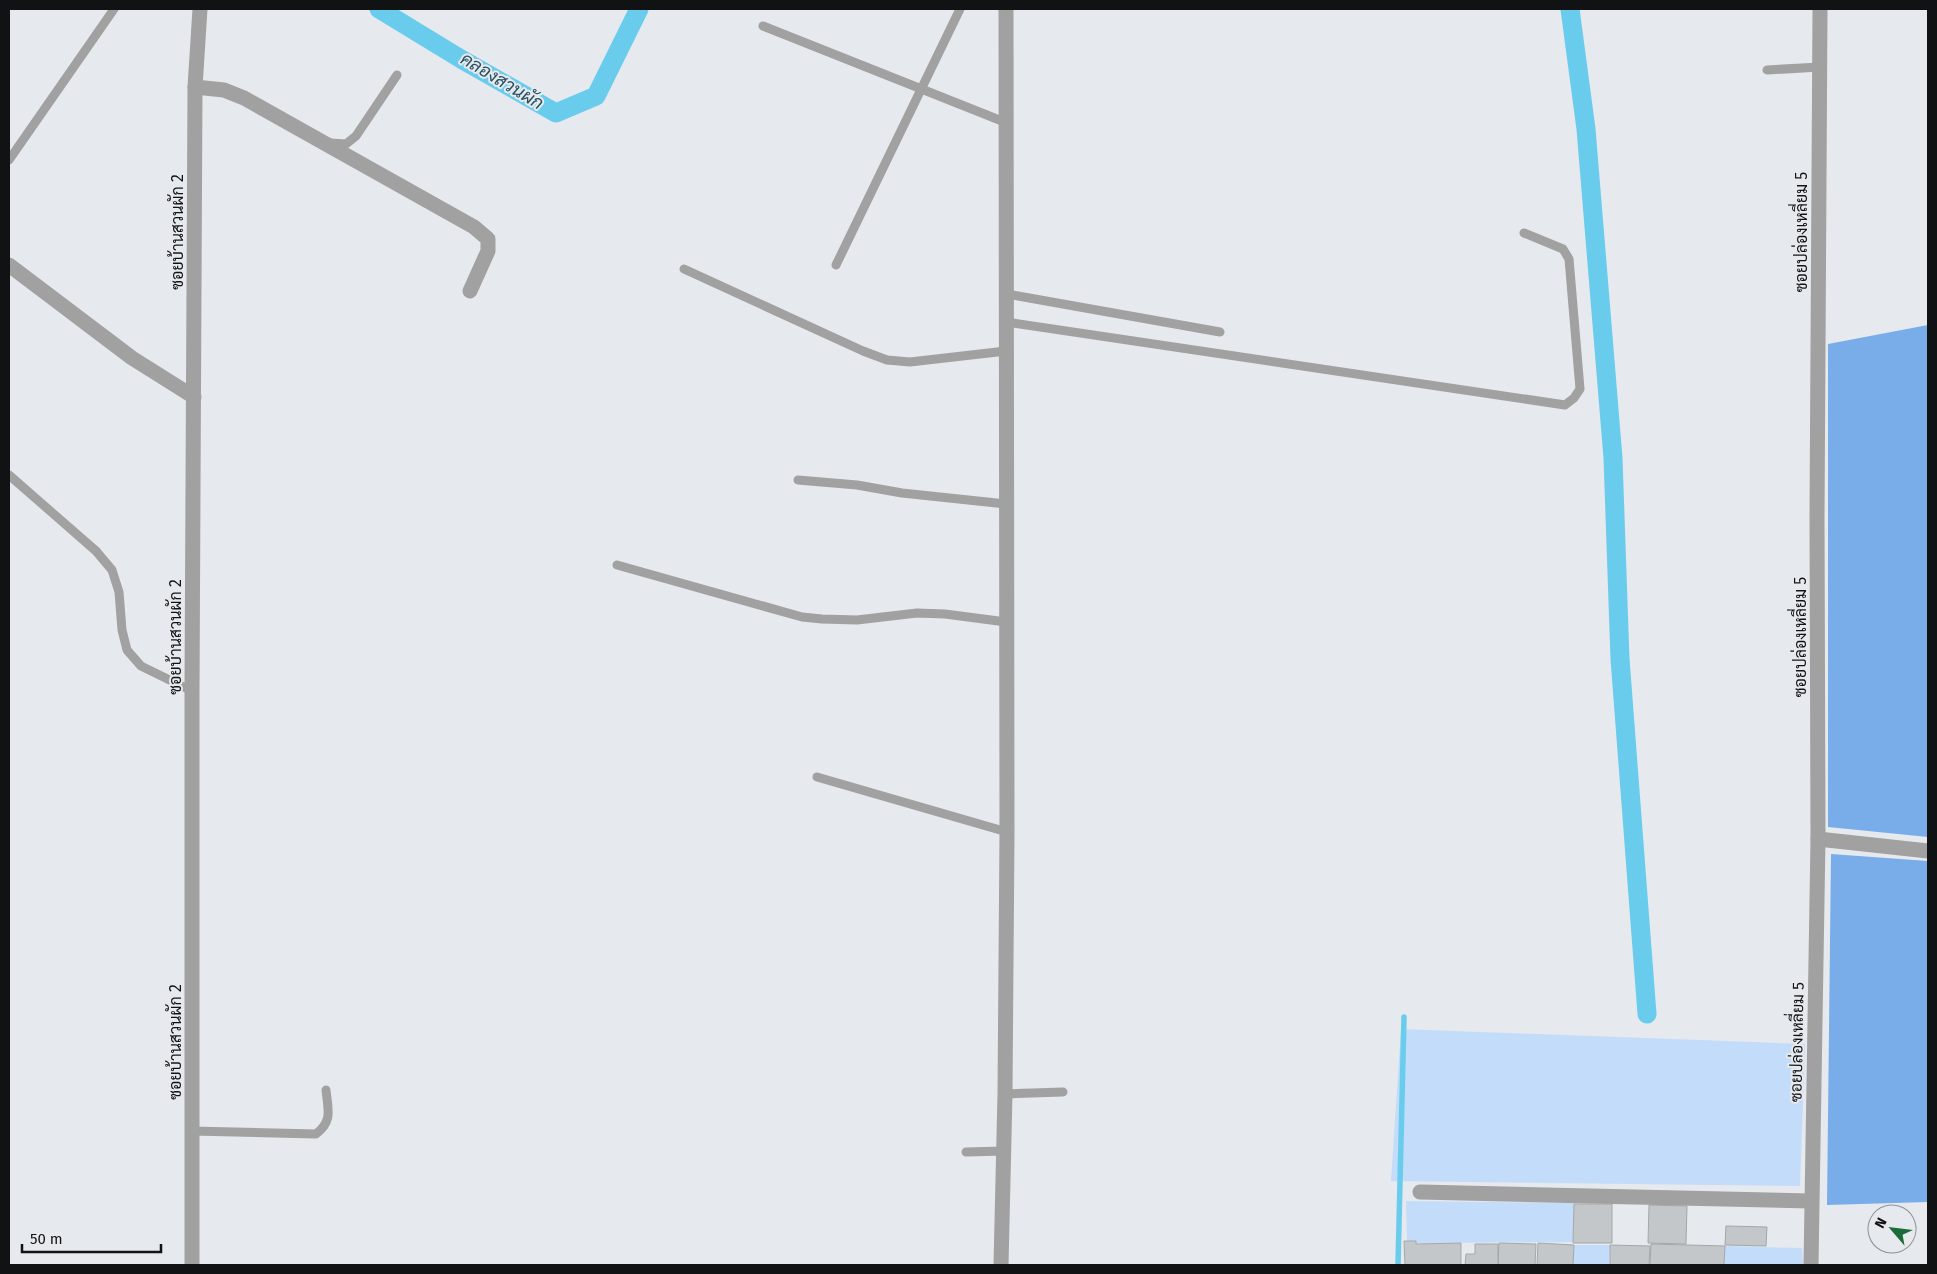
<svg xmlns="http://www.w3.org/2000/svg" width="1937" height="1274" viewBox="0 0 1937 1274" font-family="'Fira Sans',Sarabun,sans-serif">
	<style>
		.green { fill: #c3dcfa }
		.forest { fill: #79ade9 }
		.lines { fill: none; stroke-linecap: round; stroke-linejoin: round }
		.stream { stroke: #6acced; stroke-width: 5.5 }
		.canal { stroke: #6acced; stroke-width: 19 }
		.building { fill: #c4c7ca; stroke: #a4a7aa }
		.service { stroke: #a0a1a0; stroke-width: 9 }
		.minor { stroke: #a0a1a0; stroke-width: 15 }
		.tertiary { stroke: #a0a1a0; stroke-width: 15 }
		.labels { text-anchor: middle; dominant-baseline: central; stroke-width: 4; stroke-linejoin: round; paint-order: stroke }
		.street-label { font-size: 16px; fill: #111213; stroke: #e6e9ed }
		.water-label { font-size: 18px; font-style: italic; fill: #275261; stroke: #e6e9ed }
	</style>
	<rect width="100%" height="100%" fill="#e6e9ed"/>
	<g class="green">
		<polygon points="1401,1029 1805,1044 1800,1186 1391,1181"/>
		<polygon points="1406,1201 1574,1203 1573,1242 1407,1243"/>
		<polygon points="1574,1245 1610,1245 1609,1265 1573,1265"/>
		<polygon points="1725,1246 1802,1248 1803,1265 1724,1265"/>
	</g>
	<g class="forest">
		<polygon points="1928,325 1928,837 1828,827 1828,344"/>
		<polygon points="1831,854 1928,861 1928,1202 1827,1205"/>
	</g>
	<g class="lines">
		<polyline class="stream" points="1398,1265 1404,1017"/>
		<g class="canal">
			<polyline points="379,9 461,59 556,113 596,96 639,9"/>
			<polyline points="1570,9 1586,129 1613,458 1620,659 1647,1014"/>
		</g>
	</g>
	<g class="building">
		<polygon points="1574,1204 1612,1204 1612,1243 1573,1243"/>
		<polygon points="1649,1205 1687,1206 1686,1244 1648,1243"/>
		<polygon points="1726,1226 1767,1227 1766,1246 1725,1245"/>
		<polygon points="1404,1241 1416,1241 1416,1244 1461,1243 1461,1265 1405,1265"/>
		<polygon points="1499,1243 1536,1244 1535,1265 1498,1265"/>
		<polygon points="1538,1243 1574,1245 1573,1265 1537,1265"/>
		<polygon points="1475,1244 1498,1244 1498,1265 1465,1265 1466,1254 1475,1254"/>
		<polygon points="1651,1244 1725,1246 1724,1265 1650,1265"/>
		<polygon points="1610,1245 1650,1246 1649,1265 1610,1265"/>
	</g>
	<g class="lines">
		<g class="service">
			<polyline points="763,26 1007,123"/>
			<polyline points="1767,70 1820,67"/>
			<polyline points="330,143 346,144 356,136 397,75"/>
			<polyline points="9,160 114,9"/>
			<polyline points="836,265 960,9"/>
			<polyline points="684,269 863,351 887,360 910,362 1006,351"/>
			<polyline points="1007,294 1220,332"/>
			<polyline points="1006,322 1565,405 1574,398 1580,389 1569,259 1563,249 1524,233"/>
			<polyline points="9,475 96,551 112,570 119,592 122,630 127,650 141,666 192,691"/>
			<polyline points="798,480 857,485 902,493 1006,504"/>
			<polyline points="617,565 802,617 822,619 857,620 917,613 945,614 1006,622"/>
			<polyline points="817,777 1007,832"/>
			<polyline points="1005,1094 1063,1092"/>
			<path d="M192,1131L316,1134C333,1121 328,1110 326,1090"/>
			<polyline points="966,1152 1004,1151"/>
		</g>
		<g class="minor">
			<polyline points="195,87 224,90 244,98 474,227 488,239 488,251 470,291"/>
			<polyline points="9,265 132,358 194,397"/>
			<polyline points="1818,839 1928,851"/>
			<polyline points="1420,1192 1811,1201"/>
			<polyline points="192,1265 192,691 195,87 200,9"/>
			<polyline points="1811,1265 1818,839 1817,518 1820,9"/>
		</g>
		<polyline class="tertiary" points="1001,1265 1005,1094 1007,832 1006,9"/>
	</g>
	<g class="labels">
		<g class="street-label">
			<text transform="translate(177 232) rotate(-90)">ซอยบ้านสวนผัก 2</text>
			<text transform="translate(1801 232) rotate(-90)">ซอยปล่องเหลี่ยม 5</text>
			<text transform="translate(175 637) rotate(-90)">ซอยบ้านสวนผัก 2</text>
			<text transform="translate(1800 637) rotate(-90)">ซอยปล่องเหลี่ยม 5</text>
			<text transform="translate(175 1042) rotate(-90)">ซอยบ้านสวนผัก 2</text>
			<text transform="translate(1797 1042) rotate(-89)">ซอยปล่องเหลี่ยม 5</text>
		</g>
		<g class="water-label">
			<text transform="translate(502 81) rotate(31)">คลองสวนผัก</text>
		</g>
	</g>
	<rect width="1937" height="1274" fill="none" stroke="#111213" stroke-width="20"/>
	<g transform="translate(1892 1229) rotate(298)"><circle r="24" fill="#e6e9ed" stroke="#919396"/>
	<path d="M0-4L9 19L0 12L-9 19Z" fill="#1d6a3a"/>
	<text y="-8" font-size="14" font-weight="bold" text-anchor="middle" fill="#111213">N</text>
	</g>
	<path d="M22 1244v8h139v-8" fill="none" stroke="#111213" stroke-width="2.5"/>
	<text x="30" y="1244" font-size="15" fill="#111213" stroke="#e6e9ed" stroke-width="4" paint-order="stroke">50 m</text>
</svg>
